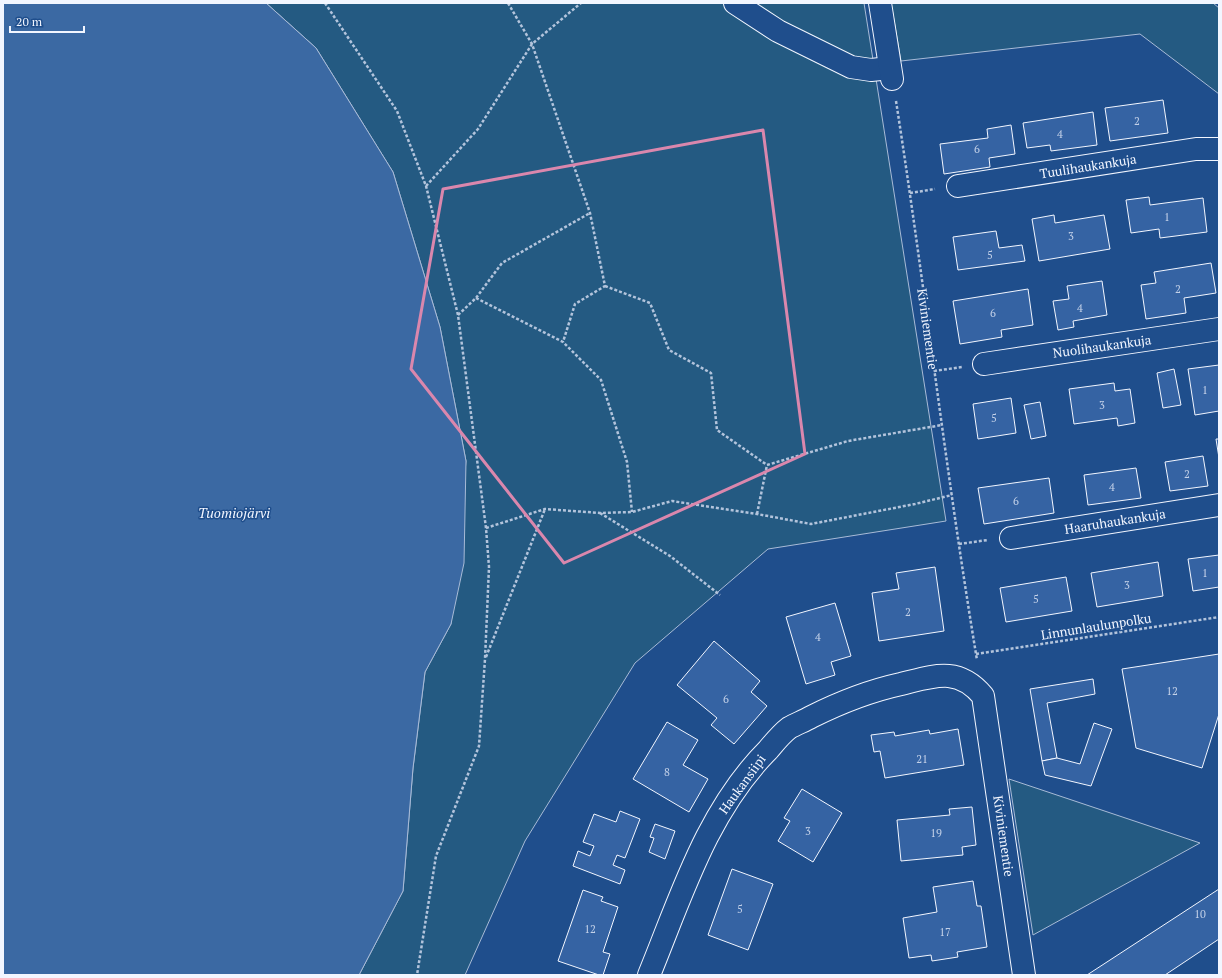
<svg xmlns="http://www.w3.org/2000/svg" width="1222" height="978" viewBox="0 0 1222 978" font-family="'PT Serif',serif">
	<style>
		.green { fill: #245a82; stroke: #a8bbd7 }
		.water { fill: #3b69a3; stroke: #a8bbd7 }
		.building { fill: #3563a3; stroke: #f2f6ff }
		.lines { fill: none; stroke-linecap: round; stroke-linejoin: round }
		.minor-casing { stroke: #f2f6ff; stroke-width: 24 }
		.path { stroke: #b3c4dc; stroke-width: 2.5; stroke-dasharray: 3 2; stroke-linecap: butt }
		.minor { stroke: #1f4e8c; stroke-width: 22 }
		.marked { fill: none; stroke: #da87ad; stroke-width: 3; stroke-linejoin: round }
		.labels { text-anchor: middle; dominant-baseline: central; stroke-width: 3; stroke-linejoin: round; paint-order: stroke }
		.number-label { font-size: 11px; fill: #c3d1e8 }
		.street-label { font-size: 13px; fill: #f2f6ff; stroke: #1f4e8c }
		.water-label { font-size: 14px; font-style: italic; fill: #f2f6ff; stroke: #1f4e8c }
	</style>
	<rect width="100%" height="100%" fill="#1f4e8c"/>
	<g class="green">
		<polygon points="266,3 864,3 946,521 768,549 635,663 525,841 465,975 359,975 403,891 413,768 425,672 451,624 466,461 440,327 393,172 316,48"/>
		<polygon points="891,3 1213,3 1219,8 1219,94 1140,34 901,61"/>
		<polygon points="1009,779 1200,843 1033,935"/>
	</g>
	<polygon class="water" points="3,3 266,3 316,48 393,172 440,327 466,461 464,563 451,624 425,672 413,768 403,891 359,975 3,975"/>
	<g class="building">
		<polygon points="1163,100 1168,133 1110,141 1105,108"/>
		<polygon points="1093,112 1097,145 1051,151 1050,145 1027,148 1023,123"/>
		<polygon points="1011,125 1015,154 989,158 990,167 944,174 940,144 988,138 987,129"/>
		<polygon points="1149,197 1150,205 1203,198 1207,232 1160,238 1159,229 1131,233 1126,200"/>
		<polygon points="1054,215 1055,223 1104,215 1110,249 1039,261 1032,219"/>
		<polygon points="996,231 999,248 1022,245 1025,261 958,270 953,237"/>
		<polygon points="1211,263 1216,293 1184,298 1186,313 1146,319 1141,285 1156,283 1154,272"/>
		<polygon points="1102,281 1107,315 1073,321 1074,327 1058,330 1053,301 1069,299 1067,286"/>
		<polygon points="1028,289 1033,325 1001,330 1002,337 960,344 953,301"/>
		<polygon points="1219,365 1219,411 1195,415 1188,369"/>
		<polygon points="1174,369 1181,405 1163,408 1157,373"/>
		<polygon points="1114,383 1115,391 1130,389 1135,423 1118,426 1117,418 1074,424 1069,389"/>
		<polygon points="1011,398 1016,433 978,439 973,404"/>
		<polygon points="1040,402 1046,436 1031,439 1024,405"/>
		<polygon points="1216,439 1219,439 1219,458"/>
		<polygon points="1203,456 1208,486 1170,491 1165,462"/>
		<polygon points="1136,468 1141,498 1088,505 1084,475"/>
		<polygon points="1049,478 1054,513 984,524 978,488"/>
		<polygon points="1219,555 1219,587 1193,591 1188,559"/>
		<polygon points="1158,562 1163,596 1097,607 1091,573"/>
		<polygon points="935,567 944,631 879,641 872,593 899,589 896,573"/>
		<polygon points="1066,577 1072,611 1006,622 1000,588"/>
		<polygon points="835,603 851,656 831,662 835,675 806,684 786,617"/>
		<polygon points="714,641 760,681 751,692 767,706 734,744 711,725 717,718 677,685"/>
		<polygon points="1219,654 1219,714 1202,768 1136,748 1122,669"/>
		<polygon points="1093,679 1095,694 1047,703 1057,758 1042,761 1030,689"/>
		<polygon points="667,722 698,740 683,765 708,779 689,812 633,779"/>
		<polygon points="1094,723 1112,729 1091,786 1045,775 1042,761 1057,758 1080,764"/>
		<polygon points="958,729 964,765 885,778 880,751 874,752 871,735 894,732 895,736 929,730 930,734"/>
		<polygon points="802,789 842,813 813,862 778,841 790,821 784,818"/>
		<polygon points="972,807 976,845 962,847 963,855 901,861 897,820 950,815 949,809"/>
		<polygon points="620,811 640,819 625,858 617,855 613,865 625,870 620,884 573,866 578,851 590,856 594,846 583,842 594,814 616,822"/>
		<polygon points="655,824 675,831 665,859 649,852 654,838 650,837"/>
		<polygon points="732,869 773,884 748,950 708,935"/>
		<polygon points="973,881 977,906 981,906 987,947 957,952 958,957 932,961 931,955 909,958 903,918 937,912 933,887"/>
		<polygon points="1219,889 1219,939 1165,975 1087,975"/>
		<polygon points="583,890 603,897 601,901 618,907 603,952 610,954 603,975 599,975 558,961"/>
	</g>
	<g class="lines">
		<defs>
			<g id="minor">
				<polyline points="735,3 778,31 851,67 871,70 890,68"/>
				<polyline points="880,3 892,79"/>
				<polyline points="958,186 1196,149 1219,149"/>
				<polyline points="984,364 1219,329"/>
				<polyline points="1011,538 1219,505"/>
				<path d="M649,975C681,897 707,811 768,750C774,743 781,734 789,728C796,724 804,721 811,717C839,703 869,691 901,684C934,676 958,666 983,696L1024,975"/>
			</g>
		</defs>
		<use href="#minor" class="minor-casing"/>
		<g class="path">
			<polyline points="325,3 397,111 426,186 458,315 486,528 489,567 485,659 479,746 436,856 417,975"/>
			<polyline points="508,3 532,44 590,213 605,286 575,304 563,342"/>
			<path d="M896,101C925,287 946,474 977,660"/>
			<polyline points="426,186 478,129 532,44 581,3"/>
			<polyline points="910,193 935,189"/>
			<polyline points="605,286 650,303 669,350 711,373 717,430 767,465"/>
			<polyline points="476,298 563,342 601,380 627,462 632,512"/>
			<polyline points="458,315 476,298 502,263 590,213"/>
			<polyline points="934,371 962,367"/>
			<polyline points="767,465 848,441 942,425"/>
			<polyline points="600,513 670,556 720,595"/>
			<polyline points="757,514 767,465"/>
			<polyline points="486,528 545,509 600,513 632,512 672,501 757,514 811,524 915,504 952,495"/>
			<polyline points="959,544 988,540"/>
			<polyline points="976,654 1219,617"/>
			<polyline points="486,657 545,509"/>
		</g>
		<use href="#minor" class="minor"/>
	</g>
	<path class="marked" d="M763,130L805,454L564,563L411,369L443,189Z"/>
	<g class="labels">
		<g class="number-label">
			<text x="1137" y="121">2</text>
			<text x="1060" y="134">4</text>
			<text x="977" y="149">6</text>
			<text x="1167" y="217">1</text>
			<text x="1071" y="236">3</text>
			<text x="990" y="255">5</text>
			<text x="1178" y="289">2</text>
			<text x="1080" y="308">4</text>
			<text x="993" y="313">6</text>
			<text x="1205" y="390">1</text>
			<text x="1102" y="405">3</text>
			<text x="994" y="418">5</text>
			<text x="1187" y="474">2</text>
			<text x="1112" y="487">4</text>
			<text x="1016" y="501">6</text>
			<text x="1205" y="573">1</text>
			<text x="1127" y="585">3</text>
			<text x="1036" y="599">5</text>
			<text x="908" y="612">2</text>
			<text x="818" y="637">4</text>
			<text x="1172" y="691">12</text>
			<text x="726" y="699">6</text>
			<text x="922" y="759">21</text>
			<text x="667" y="772">8</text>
			<text x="808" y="831">3</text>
			<text x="936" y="833">19</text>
			<text x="740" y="909">5</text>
			<text x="1200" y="914">10</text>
			<text x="590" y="929">12</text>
			<text x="945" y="932">17</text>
		</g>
		<g class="street-label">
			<text transform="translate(1088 166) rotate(-9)">Tuulihaukankuja</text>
			<text transform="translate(928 329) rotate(82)">Kiviniementie</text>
			<text transform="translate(1102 346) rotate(-8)">Nuolihaukankuja</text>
			<text transform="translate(1115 521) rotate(-9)">Haaruhaukankuja</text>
			<text transform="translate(1096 626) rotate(-9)">Linnunlaulunpolku</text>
			<text transform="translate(742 784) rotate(-54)">Haukansiipi</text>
			<text transform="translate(1004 836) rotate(82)">Kiviniementie</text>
		</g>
		<g class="water-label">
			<text x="234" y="512">Tuomiojärvi</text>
		</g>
	</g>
	<rect width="1222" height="978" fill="none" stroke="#f2f6ff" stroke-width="8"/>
	<path d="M10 26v6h74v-6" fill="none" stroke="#f2f6ff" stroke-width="2"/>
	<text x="16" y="26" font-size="12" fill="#f2f6ff" stroke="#1f4e8c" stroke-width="3" paint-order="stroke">20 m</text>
</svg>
